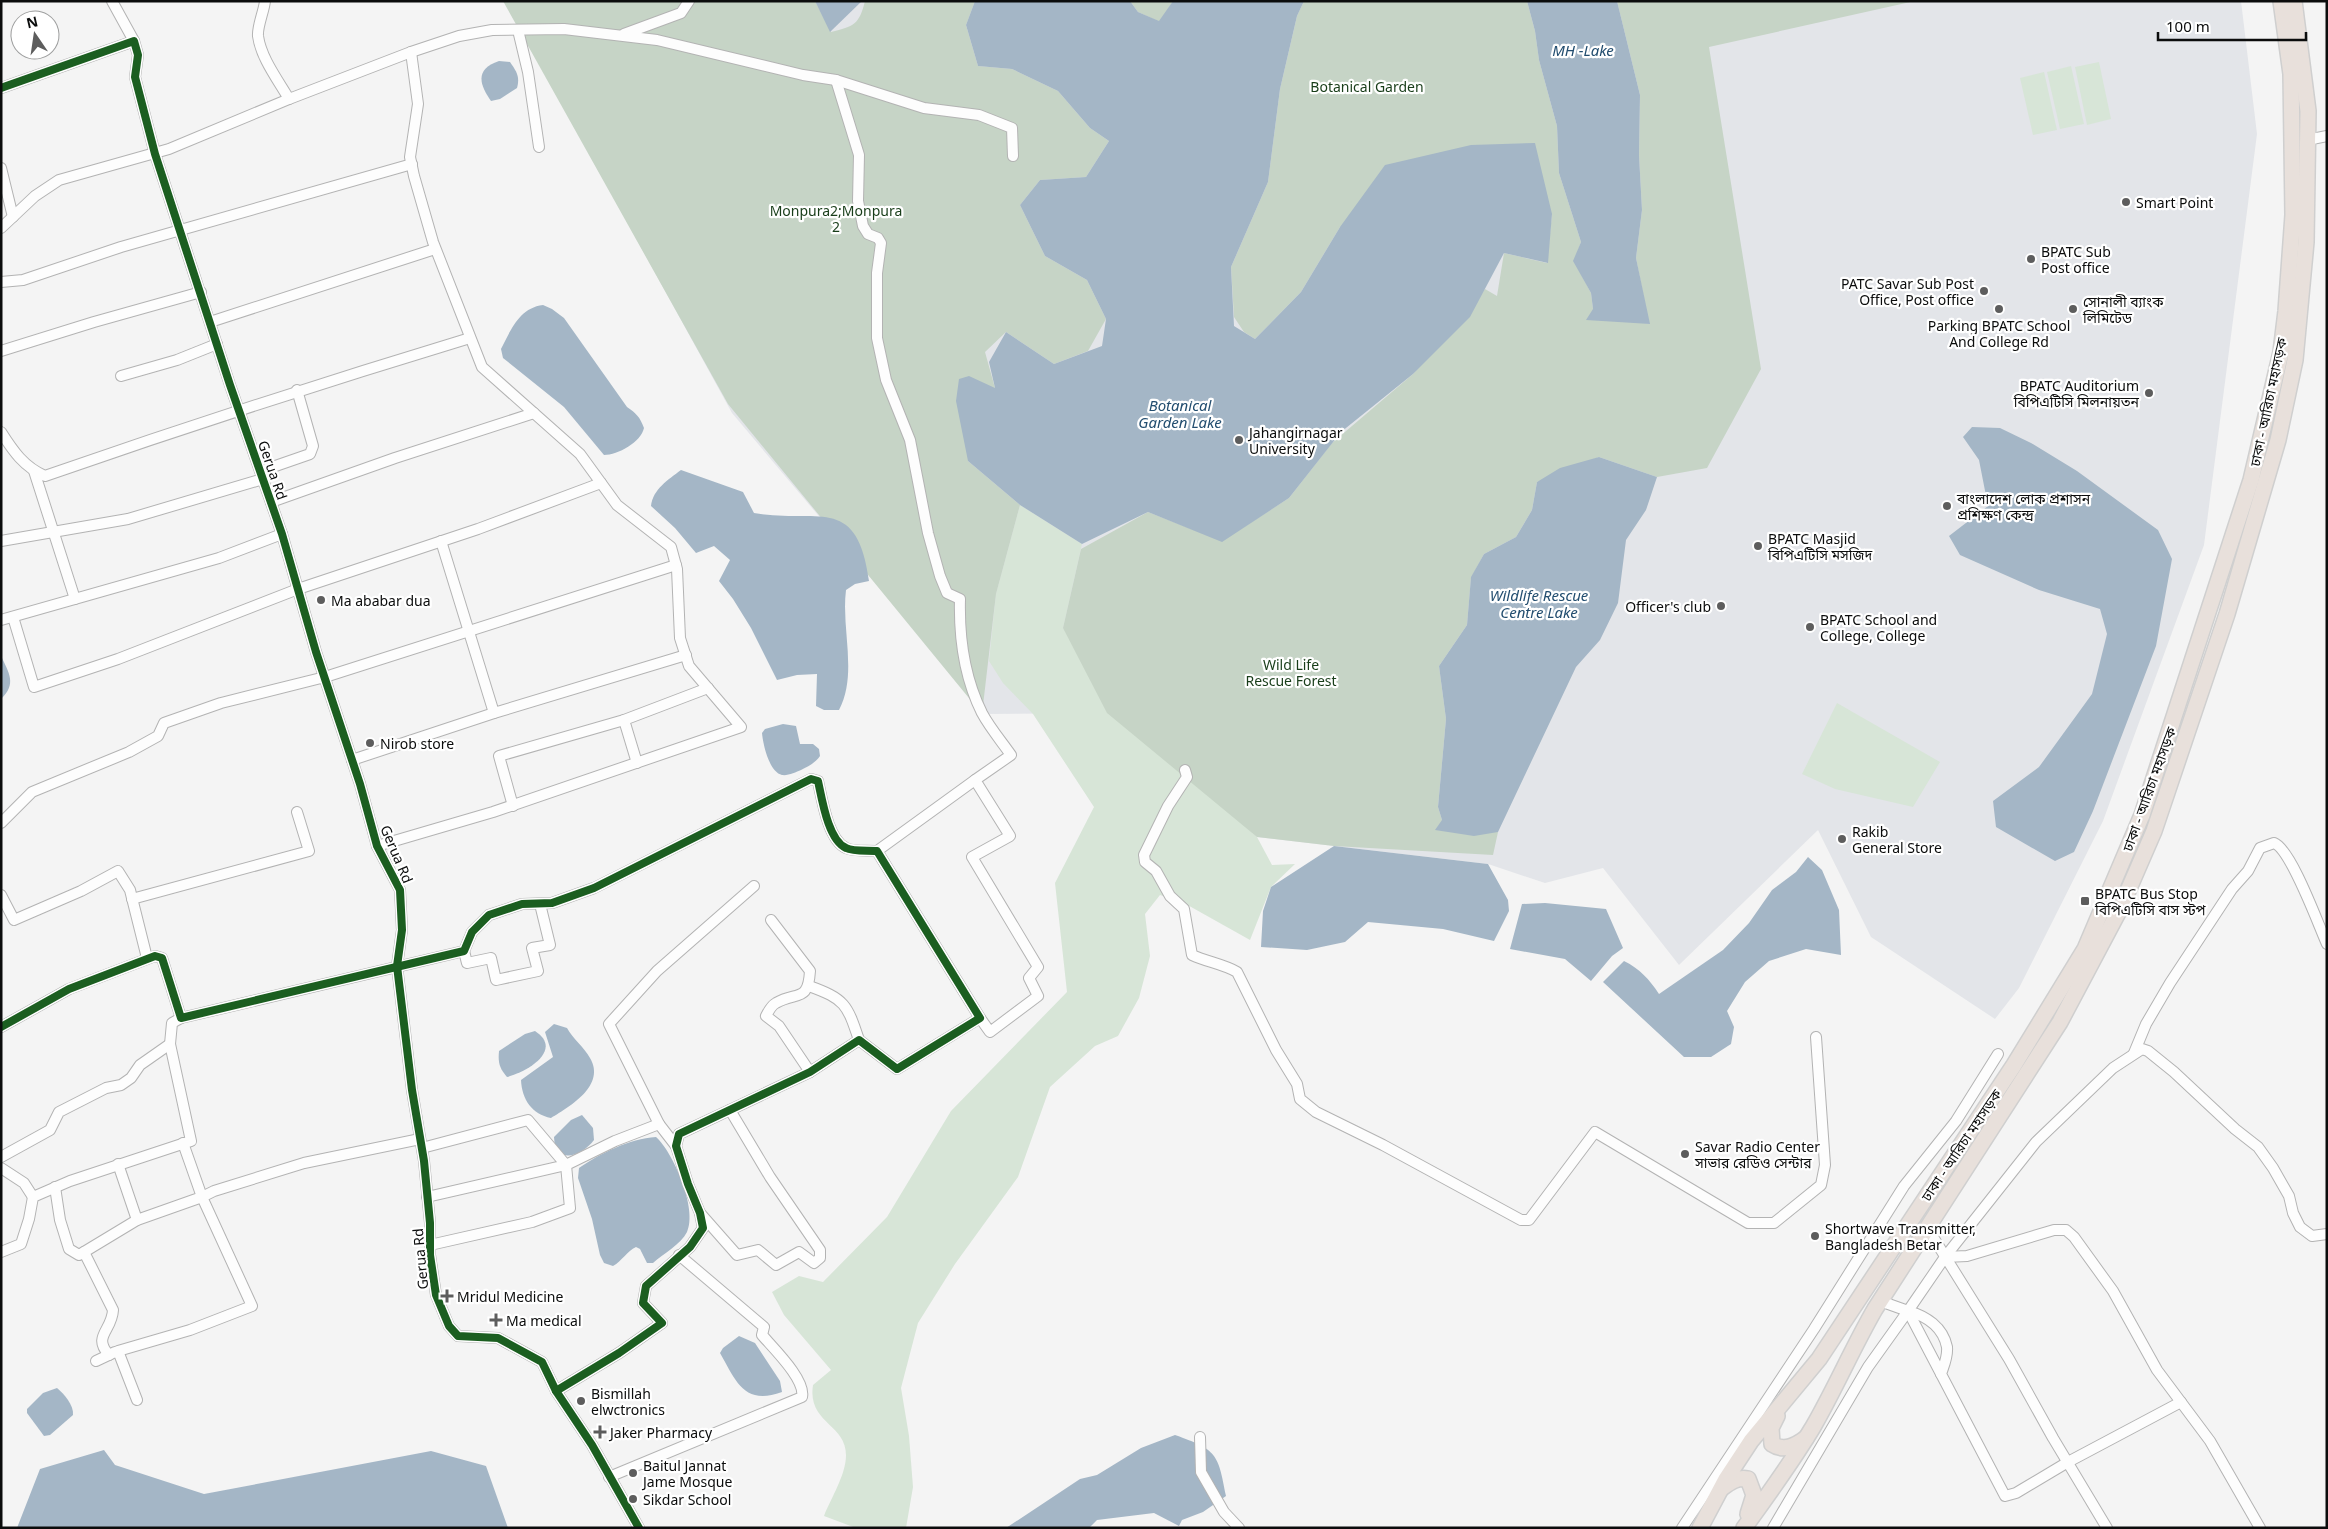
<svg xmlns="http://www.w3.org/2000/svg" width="2328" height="1529" viewBox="0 0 2328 1529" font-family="'Noto Sans','Noto Sans Bengali',sans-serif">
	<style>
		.built { fill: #e3e5e9 }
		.green { fill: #d7e5d7 }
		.forest { fill: #c6d4c6 }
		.water { fill: #a4b6c6 }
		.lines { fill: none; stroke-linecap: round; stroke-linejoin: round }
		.minor-casing { stroke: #b3b3b3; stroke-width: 12 }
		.highway-casing { stroke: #cfcfcf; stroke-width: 18 }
		.minor { stroke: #fdfdfd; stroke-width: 10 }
		.highway { stroke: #e8e0db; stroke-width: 15 }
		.cycleway-casing { stroke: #fff; stroke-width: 11 }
		.cycleway { stroke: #1b5e20; stroke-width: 8 }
		.poi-dot { fill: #5d5d5d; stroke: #fff; stroke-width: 2 }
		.labels { text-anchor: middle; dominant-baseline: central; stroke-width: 4.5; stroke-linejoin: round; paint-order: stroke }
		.park-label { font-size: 14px; fill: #183d19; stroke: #fff }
		.poi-label { font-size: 14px; fill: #0b0c0c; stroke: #fff; text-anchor: start }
		.street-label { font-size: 14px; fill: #0b0c0c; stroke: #fff }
		.water-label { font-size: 15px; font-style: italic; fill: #224d6f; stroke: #fff }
	</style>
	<rect width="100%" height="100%" fill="#f4f4f4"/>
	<polygon class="built" points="506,1 2241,1 2257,134 2204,545 2103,821 2019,988 1995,1019 1871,937 1818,830 1679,965 1603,868 1545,883 1488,864 1257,837 1107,713 982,714 956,679 732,413"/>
	<g class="green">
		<polygon points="2099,62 2111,119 2087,125 2075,67"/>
		<polygon points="2071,66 2084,124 2060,129 2047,72"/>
		<polygon points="2044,72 2057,130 2033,135 2020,78"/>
		<path d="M1020,505L1082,544L1063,628L1196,781L1257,837L1272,865L1295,864L1271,887L1250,940L1184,903L1160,895L1145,914L1150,956L1139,998L1118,1036L1095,1046L1050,1087L1018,1177L955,1264L918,1323L901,1388L909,1436L913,1487L906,1528H856L824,1516C831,1498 846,1475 846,1455C846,1424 807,1423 813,1385L831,1370L784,1315L772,1292L799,1276L823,1282L887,1217L951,1111L1067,992L1055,883L1094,807L1033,714L1003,683L989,661L996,594Z"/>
		<polygon points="1837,703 1940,762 1913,807 1835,789 1802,774"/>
	</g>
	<g class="forest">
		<path d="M503,1H815L831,32C854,26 859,25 865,1H975L966,25L978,66L1012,69L1058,91L1090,128L1109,141L1086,177L1040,180L1020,205L1045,256L1087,280L1106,319L1088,351L1054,364L1006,332L985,352L995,388L968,461L1020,505L996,594L982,714L728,404Z"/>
		<polygon points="1130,1 1173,1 1160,22 1138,12"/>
		<polygon points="1304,1 1527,1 1535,31 1539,60 1557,126 1559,173 1581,242 1574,261 1591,293 1593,309 1649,324 1636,258 1642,210 1639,155 1640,95 1617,1 1915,1 1709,47 1761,369 1707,468 1657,477 1599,457 1537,482 1532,510 1516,537 1484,554 1471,578 1467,625 1439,666 1446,719 1438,807 1442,820 1498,832 1493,855 1334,846 1257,837 1107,713 1063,628 1081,549 1148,512 1222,541 1289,498 1332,443 1413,374 1485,289 1497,296 1504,253 1547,263 1552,214 1340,227 1301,292 1255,339 1244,332 1234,317 1231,267 1268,182 1280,89 1297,16"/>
	</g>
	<g class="water">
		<polygon points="815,1 862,1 830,32"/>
		<polygon points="975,1 1130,1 1138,12 1159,21 1173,1 1304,1 1297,16 1280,89 1268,182 1231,267 1234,326 1255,339 1301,292 1340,227 1385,165 1471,145 1535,143 1552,214 1548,263 1504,253 1470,317 1413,374 1341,432 1289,498 1222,542 1148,512 1082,544 1020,505 968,461 956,401 959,379 969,376 995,388 989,362 1006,332 1054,364 1102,346 1106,319 1087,280 1045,256 1020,205 1040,180 1086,177 1109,141 1090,128 1058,91 1012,69 978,66 966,25"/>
		<polygon points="1527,1 1617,1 1640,95 1639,155 1642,210 1636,258 1650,324 1586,320 1593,309 1591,293 1573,261 1581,242 1559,173 1557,126 1539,60 1535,31"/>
		<path d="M499,61L510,62C517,72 520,77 517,88L500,99L491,101C479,84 475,69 499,61Z"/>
		<path d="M543,305L552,309L564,318L627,407C636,413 640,417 644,428C641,442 618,455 604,455L564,407L503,358L501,349C511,330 519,308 543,305Z"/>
		<polygon points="1972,427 2000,428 2031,443 2077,471 2158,530 2172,559 2156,646 2093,811 2074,852 2055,861 1996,827 1993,801 2039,767 2092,694 2107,634 2100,609 2039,590 1960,555 1949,536 1988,506 1979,460 1963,437"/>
		<polygon points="1599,457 1657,477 1646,510 1626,540 1618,603 1600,640 1576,667 1498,832 1474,836 1435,830 1442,820 1438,807 1446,719 1439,666 1467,625 1471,577 1484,554 1516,537 1532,510 1537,482 1560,468"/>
		<path d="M681,470L743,492L754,513C818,524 857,493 869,581L855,584L846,590C841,630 858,673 839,710H824L816,706L817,674L797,675L777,680L751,628L733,599L719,581L730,560L714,546L696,553L675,528L651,506C653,489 668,480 681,470Z"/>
		<path d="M1,656C9,673 17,684 1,699Z"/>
		<path d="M783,724L796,726L800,744H813L819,749L820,756C815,763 809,766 801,770C796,772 788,776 782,775C769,772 763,744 762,733L765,729Z"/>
		<polygon points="1334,846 1488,864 1508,900 1509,911 1494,941 1443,929 1368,922 1345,942 1307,950 1261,947 1263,911 1271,887"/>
		<path d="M1808,857L1822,870L1839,910L1841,955L1806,949L1769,961L1745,982L1727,1011L1734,1027L1731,1044L1711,1057H1684L1603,982L1624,961C1640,969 1649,979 1659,994L1723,950L1749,923L1772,890L1796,872Z"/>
		<polygon points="1545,903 1606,909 1623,948 1612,956 1591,981 1565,959 1510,949 1522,904"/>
		<path d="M554,1024L567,1028C573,1039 584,1047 590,1058C606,1085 571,1106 551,1118C532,1114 522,1100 521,1080L553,1057L545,1032Z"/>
		<path d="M535,1031C564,1050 527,1072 507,1077C499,1068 498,1062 499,1051L525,1034Z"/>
		<path d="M582,1115L593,1128L594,1140C582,1156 555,1166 554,1137L571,1120Z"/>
		<path d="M656,1137C673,1152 698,1209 687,1232C681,1244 663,1254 653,1263H647L640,1249L636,1247C627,1251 622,1261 613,1266L604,1263L600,1255L592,1219L578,1178L579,1168C601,1153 629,1139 656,1137Z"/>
		<path d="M739,1336L755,1343L780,1381L782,1392C744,1406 736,1381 720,1353L723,1348Z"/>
		<path d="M57,1388C64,1394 74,1405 73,1415L50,1435L44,1436L27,1413V1409L43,1393Z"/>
		<path d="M1175,1435C1217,1450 1218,1453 1226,1496L1203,1512L1182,1520L1179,1526L1154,1513L1097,1520L1089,1528H1006L1080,1479L1097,1475L1141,1448Z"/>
		<polygon points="104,1450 115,1465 204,1494 431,1451 486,1466 508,1528 17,1528 40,1469"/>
	</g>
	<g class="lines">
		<defs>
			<g id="minor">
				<polyline points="112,1 134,41"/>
				<path d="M265,1C264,11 257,27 258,36C261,58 278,80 289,99"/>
				<polyline points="518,30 528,72 539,147"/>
				<polyline points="624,34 681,13 689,1"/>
				<path d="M836,80L859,155L858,201L863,226L868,234L878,238L881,243L877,273V338L886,380L910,440L928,533L940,576L947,593L960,599C959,637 965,679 982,713C990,728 1002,742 1011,755L975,780L1010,836L972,857L1038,967L1029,978L1038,996L990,1032L980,1018"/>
				<polyline points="1,88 134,41 138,55 135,77 155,154 230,385 282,534 316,652 360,784 377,846 400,890 402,930 397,966 412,1090 424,1161 430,1223 430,1255 436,1295 449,1326 458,1336 498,1338 542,1362 556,1391 592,1445 639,1528"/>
				<polyline points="2307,140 2327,136"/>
				<polyline points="1,168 13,217"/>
				<polyline points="1,228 35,196 59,180 169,149 289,99 411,52 459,36 492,30 564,29 657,40 803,75 836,80 924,108 979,115 1012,128 1013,156"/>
				<polyline points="1,282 23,280 121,247 412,164"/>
				<polyline points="210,322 435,249"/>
				<polyline points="1,351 94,322 201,292"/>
				<polyline points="121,376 177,360 217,344"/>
				<path d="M1,432C13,451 24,467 45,476C186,427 328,381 470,338"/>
				<polyline points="34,471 75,599"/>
				<polyline points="261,471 310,454 313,446 297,390"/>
				<polyline points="271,502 395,458 534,413"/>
				<polyline points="1,541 128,519 263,479"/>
				<polyline points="441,541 494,713 686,655"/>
				<polyline points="13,617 34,687 118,659 298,589 478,529 601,483"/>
				<polyline points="1,620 219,558 282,534"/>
				<polyline points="352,760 494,713"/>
				<polyline points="637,763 624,720 708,688"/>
				<path d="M1185,770L1187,777L1168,806L1144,855L1145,862L1156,871L1170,896L1184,909L1192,955C1207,962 1223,964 1237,972L1276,1050L1297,1084L1300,1099L1316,1112L1383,1145L1521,1220H1529L1595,1132L1748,1223H1774L1821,1185L1825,1165L1816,1037"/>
				<polyline points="513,806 499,756 624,720"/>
				<polyline points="1,823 32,792 129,752 158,736 164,723 221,703 325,677 676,565"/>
				<polyline points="377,846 493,812 741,727 689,666 680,638 677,569 671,547 617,505 580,454 482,367 433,242 414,176 410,157 418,104 411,52"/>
				<polyline points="877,851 975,780"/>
				<polyline points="1,895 14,920 81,891 118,871 130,890 147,958"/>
				<polyline points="132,899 309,851 297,812"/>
				<path d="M771,920L810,971C808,1003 797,991 776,1003C772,1005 768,1012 766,1016L779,1026L810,1072"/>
				<polyline points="464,951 467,963 491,958 496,980 538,971 532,948 550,945 540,904"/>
				<path d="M809,986C845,999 847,1004 859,1040"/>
				<path d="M1,1027L69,989L155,956L162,958L181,1018L464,951L472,932L489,915L522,904L552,903L594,888L811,779L818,781C822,799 828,840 846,848C854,852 868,850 877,851L980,1018L897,1069L859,1040L810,1072L679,1134L676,1146L688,1184L700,1213L703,1228L690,1247L646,1286L643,1303L662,1323L619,1353L556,1391"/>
				<path d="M2134,1053L2146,1024L2170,983L2232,889L2248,871L2260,848L2274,843C2291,849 2318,924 2327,944"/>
				<polyline points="659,1124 609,1024 657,971 754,886"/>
				<polyline points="422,1148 528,1120 566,1165 427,1197"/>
				<polyline points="1,1157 50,1130 59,1112 106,1088 121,1085 131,1078 140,1065 170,1044"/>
				<polyline points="118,1164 137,1220"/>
				<polyline points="1,1168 24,1183 33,1197"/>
				<polyline points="55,1187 60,1220 69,1249 79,1255 84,1252"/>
				<polyline points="700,1213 737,1255 758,1250 776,1265 799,1252 814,1263 820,1258 820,1250 770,1177 730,1110"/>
				<polyline points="1928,1229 2009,1359 2053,1438 2107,1528"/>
				<polyline points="430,1245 532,1222 570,1208 566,1165 615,1141 659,1124 676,1146"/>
				<polyline points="1,1252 21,1244 29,1219 33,1197 70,1181 191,1141 170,1044 172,1023 181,1018"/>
				<polyline points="1945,1257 1967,1256 2054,1230 2066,1230 2074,1237 2113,1291 2157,1370 2210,1441 2260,1528"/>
				<polyline points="1908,1311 1945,1257 2036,1142 2113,1068 2142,1049 2148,1051 2174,1072 2235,1129 2258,1147 2273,1168 2289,1196 2293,1213 2300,1227 2312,1236 2327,1234"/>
				<path d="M1908,1311C1926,1316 1943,1327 1947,1347C1948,1357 1944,1365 1941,1374L2005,1496L2016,1493L2068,1462L2181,1402"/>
				<polyline points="1908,1311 1941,1374"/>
				<path d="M109,1355C92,1336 112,1331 113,1310L84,1252L137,1220L202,1197L183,1143"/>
				<polyline points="96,1361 115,1352"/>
				<polyline points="137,1400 118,1351 190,1330 252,1306 202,1197 214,1191 304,1163 420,1139"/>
				<polyline points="1200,1437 1201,1472 1224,1512 1239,1528"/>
				<path d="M609,1477L802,1397C806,1380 774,1349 762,1335L764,1327L679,1255"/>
				<polyline points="1682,1528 1814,1329 1904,1186 1956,1121 1998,1054"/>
				<polyline points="1773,1528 1868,1367 1908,1311 1880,1301"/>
			</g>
			<g id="highway">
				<path d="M1777,1416L1771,1428L1772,1444C1784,1452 1795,1446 1806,1438"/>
				<path d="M1722,1488C1730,1482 1737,1477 1748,1479L1754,1495L1748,1514"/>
				<polyline points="1700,1528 1726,1479 1751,1441 1819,1359 2014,1065 2085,949 2142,815 2251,480 2281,352 2286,311 2293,215 2291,74 2281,1"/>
				<path d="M1744,1528C1768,1495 1792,1462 1813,1427C1835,1389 1853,1347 1875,1309L2060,1022L2121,907L2154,831L2227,614L2278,440L2295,360L2306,242L2308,111L2294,1"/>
			</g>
		</defs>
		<use href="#minor" class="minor-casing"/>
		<use href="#highway" class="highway-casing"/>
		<use href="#minor" class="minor"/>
		<use href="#highway" class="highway"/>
		<defs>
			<g id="cycleway">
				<polyline points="1,88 134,41 138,55 135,77 155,154 230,385 282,534 316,652 360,784 377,846 400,890 402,930 397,966 412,1090 424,1161 430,1223 430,1255 436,1295 449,1326 458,1336 498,1338 542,1362 556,1391 592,1445 639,1528"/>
				<path d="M1,1027L69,989L155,956L162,958L181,1018L464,951L472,932L489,915L522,904L552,903L594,888L811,779L818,781C822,799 828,840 846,848C854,852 868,850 877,851L980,1018L897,1069L859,1040L810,1072L679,1134L676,1146L688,1184L700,1213L703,1228L690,1247L646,1286L643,1303L662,1323L619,1353L556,1391"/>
			</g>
		</defs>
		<use href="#cycleway" class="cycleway-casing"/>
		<use href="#cycleway" class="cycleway"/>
	</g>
	<g class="poi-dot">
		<circle cx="2126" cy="202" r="5"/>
		<circle cx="2031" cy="259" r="5"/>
		<circle cx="1984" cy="291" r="5"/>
		<circle cx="1999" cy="309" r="5"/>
		<circle cx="2073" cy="309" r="5"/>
		<circle cx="2149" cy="393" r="5"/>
		<circle cx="1239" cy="440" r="5"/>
		<circle cx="1947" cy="506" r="5"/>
		<circle cx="1758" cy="546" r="5"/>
		<circle cx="321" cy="600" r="5"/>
		<circle cx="1721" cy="606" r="5"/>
		<circle cx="1810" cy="627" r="5"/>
		<circle cx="370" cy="743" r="5"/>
		<circle cx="1842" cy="839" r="5"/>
		<rect x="2080" y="896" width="10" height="10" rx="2.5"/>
		<circle cx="1685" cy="1154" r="5"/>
		<circle cx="1815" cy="1236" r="5"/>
		<path d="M444.5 1288.5h5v5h5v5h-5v5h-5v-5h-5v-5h5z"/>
		<path d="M493.5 1312.5h5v5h5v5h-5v5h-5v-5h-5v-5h5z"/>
		<circle cx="581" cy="1401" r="5"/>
		<path d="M597.5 1424.5h5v5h5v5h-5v5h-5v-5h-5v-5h5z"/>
		<circle cx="633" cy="1473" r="5"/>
		<circle cx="633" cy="1499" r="5"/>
	</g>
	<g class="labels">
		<g class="park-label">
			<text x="1367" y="86">Botanical Garden</text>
			<text x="836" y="210">Monpura2;Monpura<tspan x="836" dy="16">2</tspan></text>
			<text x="1291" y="664">Wild Life<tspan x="1291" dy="16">Rescue Forest</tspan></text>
		</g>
		<g class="poi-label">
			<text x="2136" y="202">Smart Point</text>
			<text x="2041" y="251">BPATC Sub<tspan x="2041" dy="16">Post office</tspan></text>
			<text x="1974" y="283" text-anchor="end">PATC Savar Sub Post<tspan x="1974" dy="16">Office, Post office</tspan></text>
			<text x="2083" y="301">সোনালী ব্যাংক<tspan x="2083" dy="16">লিমিটেড</tspan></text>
			<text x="1999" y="325" text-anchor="middle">Parking BPATC School<tspan x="1999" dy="16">And College Rd</tspan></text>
			<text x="2139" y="385" text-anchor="end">BPATC Auditorium<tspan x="2139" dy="16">বিপিএটিসি মিলনায়তন</tspan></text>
			<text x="1249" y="432">Jahangirnagar<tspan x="1249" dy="16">University</tspan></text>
			<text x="1957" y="498">বাংলাদেশ লোক প্রশাসন<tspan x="1957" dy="16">প্রশিক্ষণ কেন্দ্র</tspan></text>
			<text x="1768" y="538">BPATC Masjid<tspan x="1768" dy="16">বিপিএটিসি মসজিদ</tspan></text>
			<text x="331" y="600">Ma ababar dua</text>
			<text x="1711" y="606" text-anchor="end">Officer's club</text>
			<text x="1820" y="619">BPATC School and<tspan x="1820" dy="16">College, College</tspan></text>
			<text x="380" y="743">Nirob store</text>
			<text x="1852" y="831">Rakib<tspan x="1852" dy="16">General Store</tspan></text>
			<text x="2095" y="893">BPATC Bus Stop<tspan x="2095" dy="16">বিপিএটিসি বাস স্টপ</tspan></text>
			<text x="1695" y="1146">Savar Radio Center<tspan x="1695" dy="16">সাভার রেডিও সেন্টার</tspan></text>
			<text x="1825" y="1228">Shortwave Transmitter,<tspan x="1825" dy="16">Bangladesh Betar</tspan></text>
			<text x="457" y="1296">Mridul Medicine</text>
			<text x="506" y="1320">Ma medical</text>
			<text x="591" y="1393">Bismillah<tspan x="591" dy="16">elwctronics</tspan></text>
			<text x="610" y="1432">Jaker Pharmacy</text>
			<text x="643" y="1465">Baitul Jannat<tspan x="643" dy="16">Jame Mosque</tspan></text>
			<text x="643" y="1499">Sikdar School</text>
		</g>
		<g class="street-label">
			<text transform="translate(2268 402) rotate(-78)">ঢাকা - আরিচা মহাসড়ক</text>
			<text transform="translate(273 470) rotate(71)">Gerua Rd</text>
			<text transform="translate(2149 789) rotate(-70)">ঢাকা - আরিচা মহাসড়ক</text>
			<text transform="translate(397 854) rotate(67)">Gerua Rd</text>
			<text transform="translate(1961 1145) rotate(-56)">ঢাকা - আরিচা মহাসড়ক</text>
			<text transform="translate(420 1259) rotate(-95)">Gerua Rd</text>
		</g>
		<g class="water-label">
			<text x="1583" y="50">MH -Lake</text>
			<text x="1180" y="405">Botanical<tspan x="1180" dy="17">Garden Lake</tspan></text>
			<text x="1539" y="595">Wildlife Rescue<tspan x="1539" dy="17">Centre Lake</tspan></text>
		</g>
	</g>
	<rect width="2328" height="1529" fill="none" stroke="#0b0c0c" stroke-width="5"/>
	<g transform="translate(35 35) rotate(347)"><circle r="24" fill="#ffffff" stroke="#9d9e9e"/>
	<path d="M0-4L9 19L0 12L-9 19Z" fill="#5d5d5d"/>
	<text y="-8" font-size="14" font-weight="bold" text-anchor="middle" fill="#0b0c0c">N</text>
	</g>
	<path d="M2158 32v8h148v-8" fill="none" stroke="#0b0c0c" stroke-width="2.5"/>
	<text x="2166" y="32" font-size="15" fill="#0b0c0c" stroke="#ffffff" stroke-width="4" paint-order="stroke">100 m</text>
</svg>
